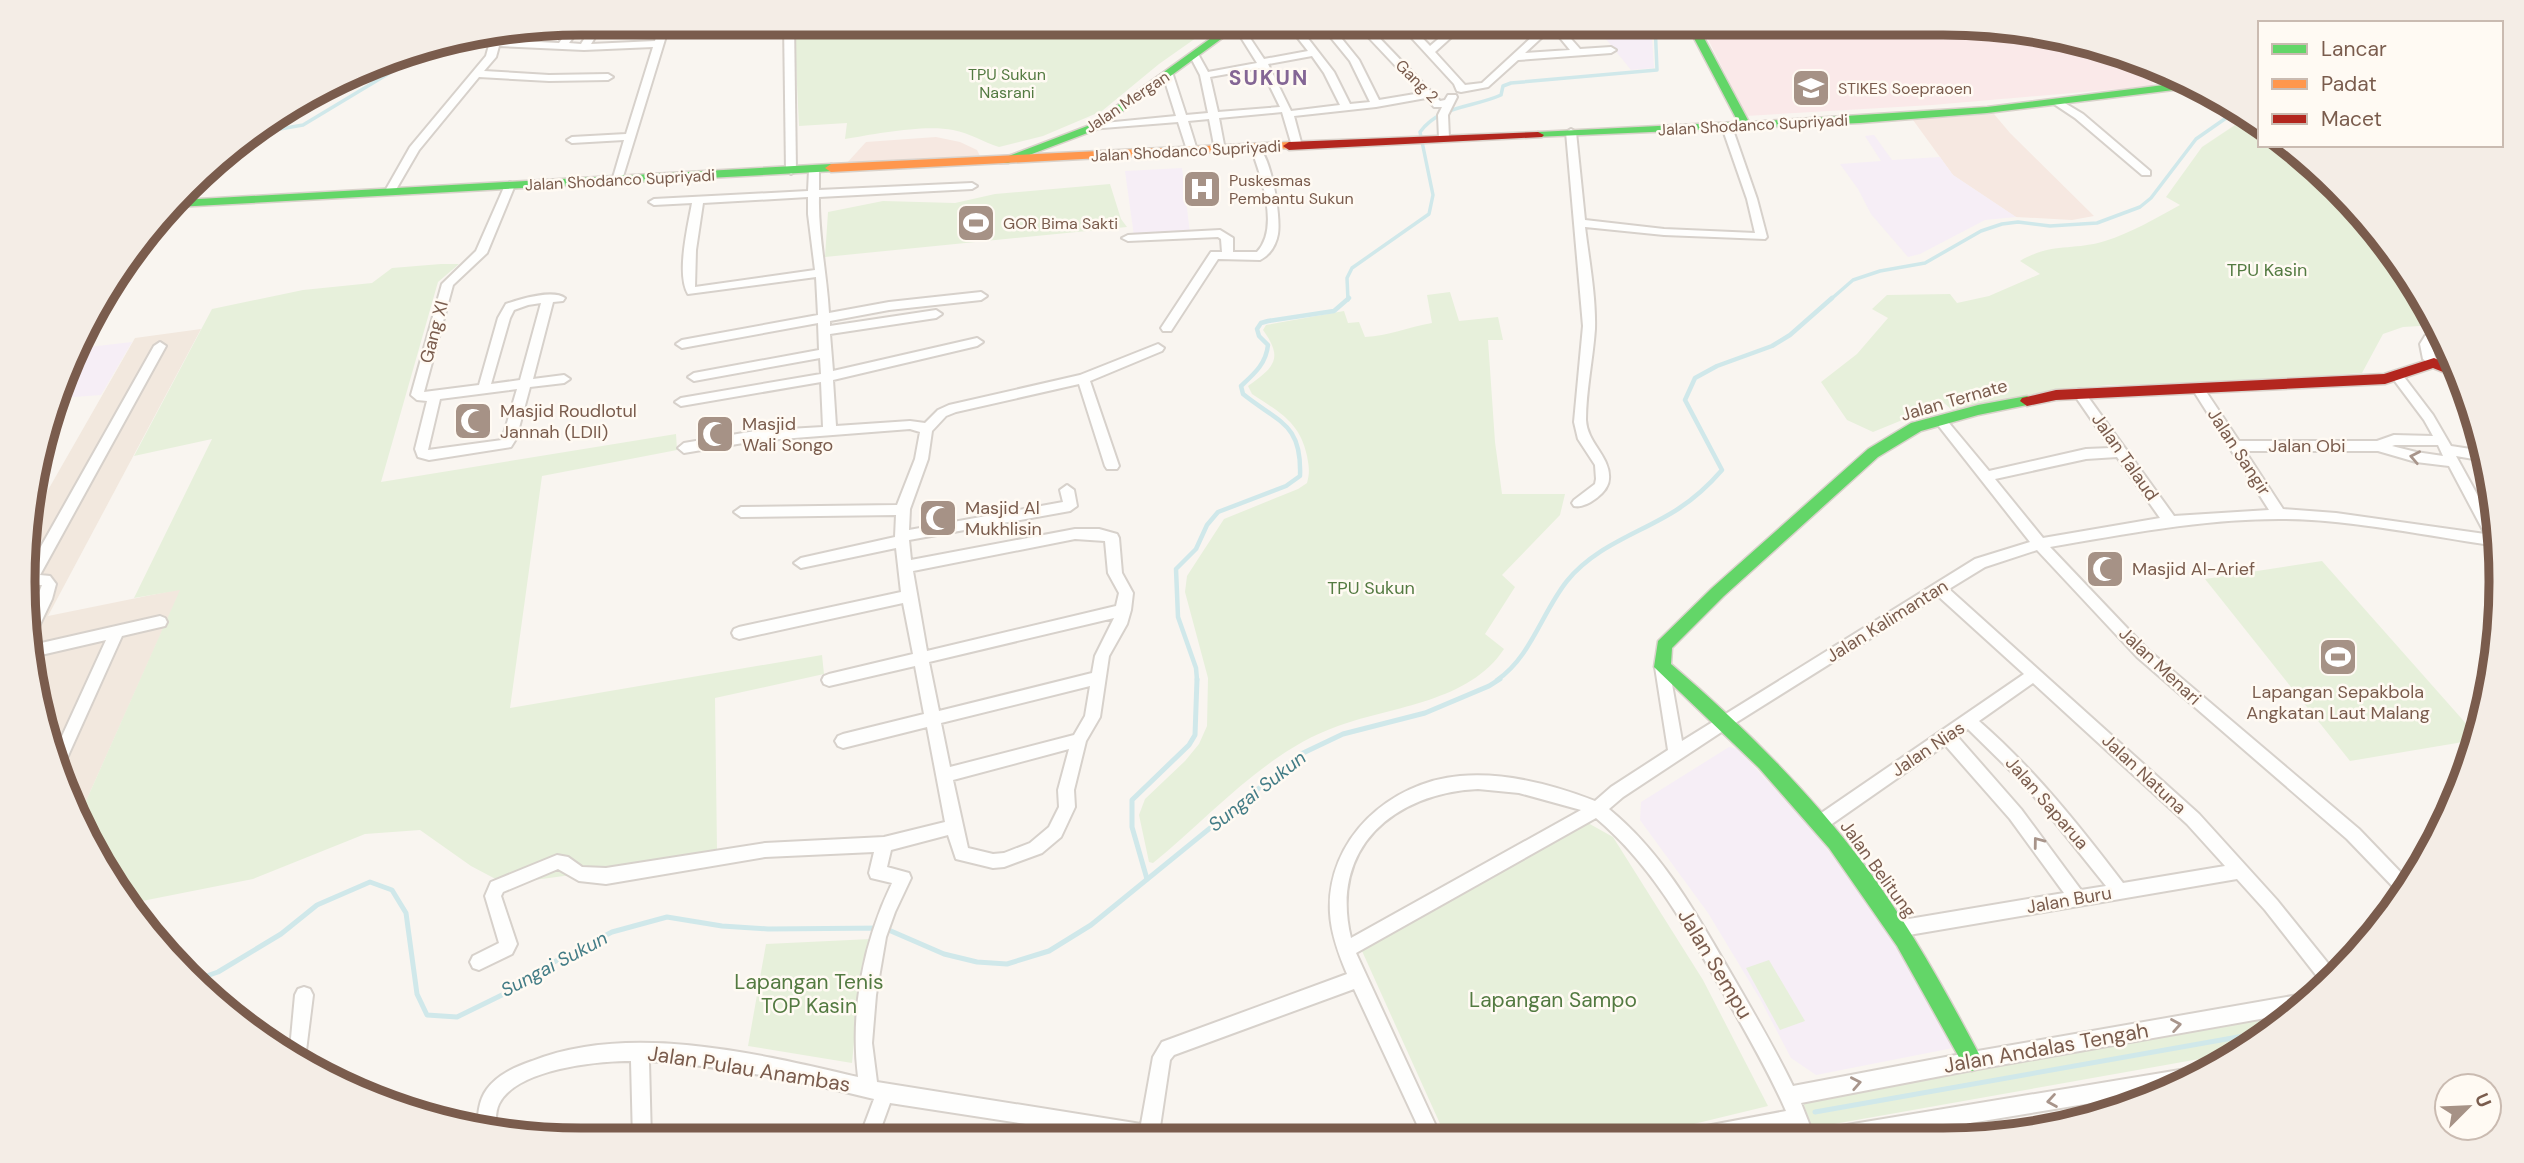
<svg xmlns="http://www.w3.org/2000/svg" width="2524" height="1163" viewBox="0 0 2524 1163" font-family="'DM Sans',sans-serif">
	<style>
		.residential { fill: #f2e8de }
		.commercial { fill: #f6e8e1 }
		.education { fill: #f6eef6 }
		.medical { fill: #fae9e9 }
		.green { fill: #e7f0db }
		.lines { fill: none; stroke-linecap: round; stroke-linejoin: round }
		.stream-far2 { stroke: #d0e8ea; stroke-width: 3.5 }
		.stream-far1 { stroke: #d0e8ea; stroke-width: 4.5 }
		.stream { stroke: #d0e8ea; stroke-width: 5 }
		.street-casing { stroke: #d7d1cb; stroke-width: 4 }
		.fast-casing { stroke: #d9d2cb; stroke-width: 3 }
		.slow-casing { stroke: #d9d2cb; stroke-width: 3 }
		.jam-casing { stroke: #d9d2cb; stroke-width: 3 }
		.street { fill: #fefefd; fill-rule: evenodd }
		.fast { fill: #63d668; fill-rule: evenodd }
		.slow { fill: #ff974d; fill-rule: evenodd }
		.jam { fill: #b3261e; fill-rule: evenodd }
		.oneway { stroke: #a8958b }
		.labels { text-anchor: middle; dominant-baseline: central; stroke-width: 5; stroke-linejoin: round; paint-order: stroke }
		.far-park-label { font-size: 16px; fill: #537a41; stroke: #fffaf3 }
		.far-street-label { font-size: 16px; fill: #7a5c4d; stroke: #fffaf3 }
		.far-poi-label { font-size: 16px; fill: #7a5c4d; stroke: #fffaf3; text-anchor: start }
		.park-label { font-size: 18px; fill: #537a41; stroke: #fffaf3 }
		.street-label { font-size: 18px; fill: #7a5c4d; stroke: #fffaf3 }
		.poi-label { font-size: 18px; fill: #7a5c4d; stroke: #fffaf3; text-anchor: start }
		.water-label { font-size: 19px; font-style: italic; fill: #437c86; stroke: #fffaf3 }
		.far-district-label { font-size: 21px; font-weight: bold; letter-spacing: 2px; fill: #846695; stroke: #fffaf3 }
		.near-street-label { font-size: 21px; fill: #7a5c4d; stroke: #fffaf3 }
		.near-park-label { font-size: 21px; fill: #537a41; stroke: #fffaf3 }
		.rim { fill: none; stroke: #7a5c4d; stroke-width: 9 }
	</style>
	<rect width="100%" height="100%" fill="#f9f5f0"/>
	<polygon class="residential" points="201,329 48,616 181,589 78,819 53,761 28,655 32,518 135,338"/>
	<g class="commercial">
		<polygon points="1994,114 2010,133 2094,216 2072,220 2016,217 1953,175 1913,120"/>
		<polygon points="936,137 960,142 977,150 980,156 847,163 866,142"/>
	</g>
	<g class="education">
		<polygon points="1593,23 1651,23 1654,68 1631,70"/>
		<polygon points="1874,135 1892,160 1940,157 1953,175 2016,217 1985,220 1920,254 1908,257 1871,214 1858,189 1840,164 1881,161 1865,136"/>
		<polygon points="1182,168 1190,233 1134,236 1125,171"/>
		<polygon points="132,342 101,395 61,398 80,348"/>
		<polygon points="1729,747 1738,749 1808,825 1865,897 1901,954 1953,1048 1816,1075 1791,1058 1760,999 1708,913 1640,820 1641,802"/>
	</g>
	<polygon class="medical" points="1761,23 1943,23 2051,33 2141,60 2154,86 1932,105 1746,116 1707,37 1767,31"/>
	<g class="green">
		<path d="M794,23H1233L1211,38L1203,35L1213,26L1159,64L1102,111L1043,136L999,147C983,142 970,133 953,130C925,124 874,134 845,139L847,123L799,126Z"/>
		<path d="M2250,115L2260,123V145H2287L2337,186L2407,271L2436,325L2403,327L2383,334L2362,373L2199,384L2110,385L2049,391L1952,410L1944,403L1873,432L1847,420L1821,382L1857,354L1888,318L1872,309L1887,295L1950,294L1957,303L1989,296L2040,274L2020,261C2052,242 2073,251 2105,241C2131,233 2156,218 2180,205L2166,197L2202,147Z"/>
		<polygon points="1110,184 1121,219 1127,227 825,257 828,212 883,201 955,203 995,194"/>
		<polygon points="441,264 459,264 438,282 381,482 676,434 677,450 542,476 510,708 822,655 824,674 715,698 717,850 616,869 505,884 471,866 420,830 365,834 253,879 132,903 97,861 78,819 180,590 134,598 212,439 134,456 212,309 303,290 372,283 392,268"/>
		<path d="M1450,292L1459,321L1498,317L1503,340H1488L1495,442L1502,494H1565L1560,515L1502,575L1515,587L1485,634L1504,649C1469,702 1394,706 1338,726C1266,751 1211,816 1153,863L1149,862L1139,815L1145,799L1185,761L1199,744L1207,726L1208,678L1185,592L1187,576L1224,519L1298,489L1307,483C1310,472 1309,467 1307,456C1300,422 1279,412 1252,394L1248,386C1274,367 1284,359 1263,330L1266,325L1344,311L1348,323L1359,322L1365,337C1388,336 1408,327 1432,323L1427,295Z"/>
		<polygon points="2322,561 2477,736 2475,740 2350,761 2205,579"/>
		<polygon points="1588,823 1613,837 1703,980 1768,1106 1640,1137 1446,1137 1362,951"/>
		<polygon points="871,939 857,1012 852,1063 748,1046 766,944"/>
		<polygon points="1769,960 1805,1021 1780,1030 1746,968"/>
		<polygon points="2296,1011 2283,1025 2233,1053 1817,1127 1811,1125 1803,1102"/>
	</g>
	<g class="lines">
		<g class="stream-far2">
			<polyline points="251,134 303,125 431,48"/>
			<path d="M1348,300L1347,278L1352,268L1429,214L1433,195L1420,132C1440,105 1472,108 1501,95L1503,86L1511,83L1657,70L1655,23"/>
			<polyline points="1830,300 1853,280 1880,271 1925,263 1981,231 2002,224 2018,222 2050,226 2097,223 2140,207 2151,198 2196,139 2239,109"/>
		</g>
		<g class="stream-far1">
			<path d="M1197,680L1196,668L1178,617L1176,569L1196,549L1207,525L1218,512L1286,486L1300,476C1302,423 1279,423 1243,394L1241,386C1254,374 1266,364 1268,345L1259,336L1257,329L1261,323L1268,321L1334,311L1349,298"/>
			<path d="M1497,680C1531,657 1542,612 1567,581C1596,545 1641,533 1678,509C1695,498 1709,485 1722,470L1685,400L1695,378L1717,366L1772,346L1790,335L1832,298"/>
		</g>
		<g class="stream">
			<polyline points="1147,879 1132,827 1132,800 1189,745 1195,735 1197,679"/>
			<polyline points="195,980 218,972 281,934 317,905 370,882 392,890 406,913 417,994 427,1015 457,1017 506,993 554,962 612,932 667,917 722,926 768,929 884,928 944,954 977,962 1007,964 1049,951 1091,925 1301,754 1343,734 1425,713 1489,686 1500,679"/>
			<polyline points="1815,1112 2272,1031"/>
		</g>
		<defs>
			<g id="street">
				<polygon points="584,23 569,43 581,44 594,23 604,23 591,44 655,41 660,23 670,23 621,183 617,184 612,181 624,140 572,143 567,140 572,137 626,134 653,47 584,50 499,46 496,57 484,71 549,75 608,74 613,77 608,80 549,81 479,77 419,150 394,193 386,193 385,191 410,147 486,56 491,38 500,36 500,40 559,43 573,24"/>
				<polygon points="784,23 794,23 796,171 791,174 786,171"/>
				<path d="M1232,23H1240L1264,59L1308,51L1286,23H1296L1334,72L1350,104L1370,102L1350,61L1319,23H1329L1359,60L1379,100L1421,93L1355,23H1365L1440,101L1445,100L1448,95H1456L1457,97L1448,115L1449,138L1444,141L1439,138L1438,115L1442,107H1434L1426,98L1376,107L1294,116L1302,146L1297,149L1292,146L1282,112L1219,118L1225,150L1220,153L1215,150L1209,119L1188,121L1197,150L1192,153L1187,150L1178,122L1090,129V125L1094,124L1176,116L1163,75L1168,72L1173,75L1186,115L1208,113L1200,75L1190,56L1192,54H1198L1208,72L1257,63ZM1312,56L1324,73L1340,105L1291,111L1268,64ZM1261,68L1280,107L1218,112L1210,77Z"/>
				<path d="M1398,23H1408L1430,46L1457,23H1467L1435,52L1465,85L1482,83L1547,23H1557L1580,49L1611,47L1616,50L1611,53L1518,60L1488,87L1461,92L1457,91L1454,84ZM1552,28L1570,50L1525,53Z"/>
				<polygon points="2058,99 2083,114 2150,171 2150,175 2142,175 2075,118 2054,104 2053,102"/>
				<path d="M1727,124L1732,127L1757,199L1767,237L1765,239L1664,235L1585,227C1589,260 1596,296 1595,329C1593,359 1586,390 1586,420C1587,443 1611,457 1609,479C1609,492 1586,509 1574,506L1572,503L1574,500L1595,484L1596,479L1595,465L1578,439L1574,422L1583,326L1566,132L1571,129L1576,132L1585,220L1664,229L1755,233L1747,199L1722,127Z"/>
				<path d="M1256,145C1271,153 1281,216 1278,234C1276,245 1270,255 1260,260L1218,259L1171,331H1163L1161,328L1211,252H1222L1221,239L1218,237L1128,241L1122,238L1128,235L1220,230L1233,238V252H1257C1280,228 1261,176 1251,148Z"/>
				<path d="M814,167L819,170V190L972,183L977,186L972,189L819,197C818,235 827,275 829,313L889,302L981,292L987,296L981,300L889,310L830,321V326L936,310L942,314L936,318L830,334L833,371L977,338L983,342L977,346L833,380L836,426L910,421L925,423L938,410L949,405L1080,375L1158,344L1164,348L1162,351L1090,381L1119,466L1117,469H1107L1105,466L1079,384L956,412L946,416L932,431L928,459L910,509L909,530L1063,502L1060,490L1067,485L1074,490L1077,506L1070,511L909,540L911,560L1075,529H1099L1117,534L1119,538L1122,573L1133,593L1131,610L1127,624L1109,656L1100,717L1086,741L1074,790L1075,807L1061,837L1042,853L1004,867L993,868L956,859L948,835L891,850L887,867L909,873L911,878L895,912L886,937L876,995L872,1043L877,1082L1141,1124L1153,1057L1162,1042L1347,974C1339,955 1331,934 1330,913C1326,839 1390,782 1460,776C1505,772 1554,785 1595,801L1611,787L1668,750L1655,667L1657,663L1662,661L1667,663L1669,667L1682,741L1975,559L2030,542L1934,420L1936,417H1944L1989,471L2086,449L2111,448L2073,393L2079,389L2083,390L2174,516L2269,510L2193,390L2199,386L2203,387L2239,441H2377L2394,435L2433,436L2424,420L2391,376L2397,372L2401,373L2433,415L2451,446L2484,451L2487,460L2485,461L2456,456L2496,529L2497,546C2426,536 2350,519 2279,519C2202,519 2126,534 2050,547L2147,649L2359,829L2409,881L2402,894L2399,893L2347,839L2137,657L2037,550L1985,567L1949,589L2199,814L2277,900L2335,972L2323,984L2265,910L2237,879L1897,937L1891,935L1889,929L1891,923L1897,921L2064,893L2010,819L1945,745L1826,828L1820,830L1814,828L1812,823L1814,818L2024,674L1938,596L1729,727L1623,797L1609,809C1664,854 1698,917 1733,977C1754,1013 1775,1049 1793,1086L1972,1052L2304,994L2310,997L2294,1013L1972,1070L1801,1103L1814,1136H1796L1793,1128L1750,1136L1692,1137L1694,1129L1701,1127L1786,1111C1768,1070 1745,1031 1723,992C1687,929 1652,865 1596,818L1356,953L1441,1137H1423L1354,989L1174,1055L1170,1060L1160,1127L1180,1131L1182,1138H1116L890,1103L877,1139H859L874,1099C800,1081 725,1066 649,1061L651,1140H633L631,1061C597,1061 516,1069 499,1104C495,1112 496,1123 495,1132L477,1130C478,1116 478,1101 487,1089C498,1074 515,1067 532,1061C630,1022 759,1054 858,1077C850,1011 863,943 892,883L871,878L869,873L874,852L765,857L606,884L579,881L558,869L503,892L501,896L517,944L512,954L479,970L473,968L470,962L473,956L499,943L485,896L491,882L557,855L568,857L582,867L606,868L765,843L884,837L945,822L927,727L843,748L838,746L835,741L838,736L843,734L924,714L915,666L829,686L824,684L822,680L824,676L829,674L913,654L903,603L739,639L734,637L732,633L734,629L739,627L901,592L896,548L801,568L794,563L801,558L895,537L896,515L741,517L734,512L741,507L897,505L915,459L920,432L910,429L755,441L684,453L678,448L684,443L755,431L823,427L821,382L681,406L675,402L681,398L821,374L820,358L694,381L688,377L694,373L819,350L818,323L682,348L676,344L682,340L818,315L816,277L688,294C676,274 688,226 692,203L654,205L649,202L654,199L808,191L809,170ZM808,197V214L815,270L695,287L696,250L703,203ZM2395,445H2438L2443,456L2416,452L2392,446ZM2245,451H2378L2416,462L2449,466L2485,534L2336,513L2283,509ZM2117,457L2160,518L2043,538L1995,479L2086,459ZM1075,539L1105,541L1108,573L1119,593L1116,606L927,651L913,571ZM1114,618L1095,656L1092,673L939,711L929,662ZM2033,683L2187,824L2225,866L2123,883C2079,825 2034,769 1979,721ZM1090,686L1085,716L1074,735L950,767L941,723ZM1968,729L2025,785L2106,886L2081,890L2021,809L1957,736ZM1069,749L1058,790L1059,807L1049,827L1030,843L1004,853L993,854L968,848L953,780ZM1478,789L1519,793L1581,810L1351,938C1329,848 1394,793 1478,789Z"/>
				<path d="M510,182L515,185L487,253L453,285L424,392L479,385L498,318L506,304C520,299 553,289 565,298L563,301L553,302L533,379L564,375L570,379L564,383L530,387L516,439L511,447L429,460L418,457L415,449L427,401L417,400L411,395L442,284L476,251L505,185ZM541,303L520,380L491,384L510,318L514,310L528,305ZM517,389L502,440L428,450L440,399Z"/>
				<polygon points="107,291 110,294 99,313 93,313 97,302"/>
				<polygon points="2439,331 2443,339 2432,344 2435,357 2440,363 2434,367 2423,359 2420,344 2425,336"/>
				<polygon points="160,342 166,346 40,575 50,576 56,584 52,599 35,635 33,639 28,641 29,618 42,585 30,585 30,566 154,346"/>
				<polygon points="160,616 165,618 167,622 165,626 122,636 63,767 58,773 52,758 106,640 28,658 28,646"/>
				<polygon points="304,987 310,989 313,995 305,1059 290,1049 295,995 298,989"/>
				<polygon points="2192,1068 2199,1073 2170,1090 1892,1136 1826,1136 1828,1129 1835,1127"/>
			</g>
			<g id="fast">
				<polygon points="1232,23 1243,23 1098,129 1008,163 1000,163 998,160 1090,125"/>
				<polygon points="1686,23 1696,23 1749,122 1987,107 2188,82 2198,87 1987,113 1860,123 1534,137 1532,135 1538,132 1738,122"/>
				<polygon points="831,164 835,165 835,171 176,207 181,200"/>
				<path d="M2027,396L2034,401L2032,404L1978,415L1921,431L1878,457L1724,596L1672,648L1671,664C1741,724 1807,789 1863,863C1908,923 1944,988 1979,1054L1982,1061L1979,1068L1972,1071L1965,1068L1897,946L1829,848L1759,768L1654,667L1658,641L1712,588L1868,449L1911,423L1978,405Z"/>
			</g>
			<polygon id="slow" points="1289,142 1295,146 1293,148 831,172 825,168 831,164"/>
			<g id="jam">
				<polygon points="1538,132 1544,135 1542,137 1289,150 1283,146 1289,142"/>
				<polygon points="2434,358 2459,369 2463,380 2433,368 2385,384 2056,400 2027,406 2020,401 2022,398 2056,390 2384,374"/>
			</g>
		</defs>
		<use href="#street" class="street-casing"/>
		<use href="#fast" class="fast-casing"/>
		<use href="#slow" class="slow-casing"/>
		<use href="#jam" class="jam-casing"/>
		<use href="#street" class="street"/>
		<use href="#fast" class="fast"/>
		<use href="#slow" class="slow"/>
		<use href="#jam" class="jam"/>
	</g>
	<defs><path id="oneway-chevron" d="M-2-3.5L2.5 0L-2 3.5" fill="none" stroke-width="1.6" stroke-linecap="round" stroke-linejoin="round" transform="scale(1.75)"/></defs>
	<g class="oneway">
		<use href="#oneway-chevron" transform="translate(2415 457) rotate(-169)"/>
		<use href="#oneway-chevron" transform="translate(2038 842) rotate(-127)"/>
		<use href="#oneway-chevron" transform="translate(2176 1025) rotate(-10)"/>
		<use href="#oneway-chevron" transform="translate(1856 1083) rotate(-11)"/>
		<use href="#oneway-chevron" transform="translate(2052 1101) rotate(171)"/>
	</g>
	<defs>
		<symbol id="university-square" viewBox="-11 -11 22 22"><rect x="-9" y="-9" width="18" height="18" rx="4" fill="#a69286" stroke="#fffaf3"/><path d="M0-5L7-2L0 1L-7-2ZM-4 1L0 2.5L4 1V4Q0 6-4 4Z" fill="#fff"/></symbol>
		<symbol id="hospital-square" viewBox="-11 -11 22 22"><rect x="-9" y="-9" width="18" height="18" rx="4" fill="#a69286" stroke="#fffaf3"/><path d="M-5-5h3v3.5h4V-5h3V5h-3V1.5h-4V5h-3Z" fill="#fff"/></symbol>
		<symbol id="stadium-square" viewBox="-11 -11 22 22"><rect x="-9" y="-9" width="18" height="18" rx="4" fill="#a69286" stroke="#fffaf3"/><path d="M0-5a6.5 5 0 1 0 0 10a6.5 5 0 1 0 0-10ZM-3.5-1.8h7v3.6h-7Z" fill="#fff"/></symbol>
		<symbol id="mosque-square" viewBox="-11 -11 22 22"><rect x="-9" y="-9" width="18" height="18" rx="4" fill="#a69286" stroke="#fffaf3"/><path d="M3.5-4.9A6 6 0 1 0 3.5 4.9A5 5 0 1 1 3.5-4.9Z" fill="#fff"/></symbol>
	</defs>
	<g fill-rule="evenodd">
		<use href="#university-square" x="1789" y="66" width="44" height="44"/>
		<use href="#hospital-square" x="1180" y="167" width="44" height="44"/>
		<use href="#stadium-square" x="954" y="201" width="44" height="44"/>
		<use href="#mosque-square" x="451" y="399" width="44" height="44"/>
		<use href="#mosque-square" x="693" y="412" width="44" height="44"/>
		<use href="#mosque-square" x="916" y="496" width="44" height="44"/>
		<use href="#mosque-square" x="2083" y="547" width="44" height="44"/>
		<use href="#stadium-square" x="2316" y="635" width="44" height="44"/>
	</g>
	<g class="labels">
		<g class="far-park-label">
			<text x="1007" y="74">TPU Sukun<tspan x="1007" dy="18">Nasrani</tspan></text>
		</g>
		<g class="far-street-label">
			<text transform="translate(1417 81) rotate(45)">Gang 2</text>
			<text transform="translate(1127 102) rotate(-34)">Jalan Mergan</text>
			<text transform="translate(1753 125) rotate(-3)">Jalan Shodanco Supriyadi</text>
			<text transform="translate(1186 151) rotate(-3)">Jalan Shodanco Supriyadi</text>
			<text transform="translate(620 180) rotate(-3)">Jalan Shodanco Supriyadi</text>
		</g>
		<g class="far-poi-label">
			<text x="1838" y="88">STIKES Soepraoen</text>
			<text x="1229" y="180">Puskesmas<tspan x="1229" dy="18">Pembantu Sukun</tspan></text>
			<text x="1003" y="223">GOR Bima Sakti</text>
		</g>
		<g class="park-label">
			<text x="2267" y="270">TPU Kasin</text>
			<text x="1371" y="588">TPU Sukun</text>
		</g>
		<g class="street-label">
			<text transform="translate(434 332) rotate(-75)">Gang XI</text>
			<text transform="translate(1954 400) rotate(-16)">Jalan Ternate</text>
			<text x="2307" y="446">Jalan Obi</text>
			<text transform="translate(2239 452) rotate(57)">Jalan Sangir</text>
			<text transform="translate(2125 457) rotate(55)">Jalan Talaud</text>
			<text transform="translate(1887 621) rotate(-32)">Jalan Kalimantan</text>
			<text transform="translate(2160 666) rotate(43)">Jalan Menari</text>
			<text transform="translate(1928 749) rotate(-34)">Jalan Nias</text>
			<text transform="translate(2144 774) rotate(43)">Jalan Natuna</text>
			<text transform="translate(2047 803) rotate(49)">Jalan Saparua</text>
			<text transform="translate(1878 869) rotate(54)">Jalan Belitung</text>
			<text transform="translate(2069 900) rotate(-10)">Jalan Buru</text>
		</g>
		<g class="poi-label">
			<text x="500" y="411">Masjid Roudlotul<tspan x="500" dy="21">Jannah (LDII)</tspan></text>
			<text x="742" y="424">Masjid<tspan x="742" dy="21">Wali Songo</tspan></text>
			<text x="965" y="508">Masjid Al<tspan x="965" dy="21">Mukhlisin</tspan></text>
			<text x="2132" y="569">Masjid Al-Arief</text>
			<text x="2338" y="692" text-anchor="middle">Lapangan Sepakbola<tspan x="2338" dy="21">Angkatan Laut Malang</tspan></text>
		</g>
		<g class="water-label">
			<text transform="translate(1257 791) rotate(-38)">Sungai Sukun</text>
			<text transform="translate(554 964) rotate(-28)">Sungai Sukun</text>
		</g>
		<g class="far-district-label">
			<text x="1269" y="78">SUKUN</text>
		</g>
		<g class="near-street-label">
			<text transform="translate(1715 964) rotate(59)">Jalan Sempu</text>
			<text transform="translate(2046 1048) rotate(-10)">Jalan Andalas Tengah</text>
			<text transform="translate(749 1069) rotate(9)">Jalan Pulau Anambas</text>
		</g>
		<g class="near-park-label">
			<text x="809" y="982">Lapangan Tenis<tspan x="809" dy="24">TOP Kasin</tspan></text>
			<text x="1553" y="1000">Lapangan Sampo</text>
		</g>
	</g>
	<path d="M0 0H2524V1163H0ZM581 35H1943A546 546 0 0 1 2489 581V582A546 546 0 0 1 1943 1128H581A546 546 0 0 1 35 582V581A546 546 0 0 1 581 35Z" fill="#f4ede6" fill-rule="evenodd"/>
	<path class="rim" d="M581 35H1943A546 546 0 0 1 2489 581V582A546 546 0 0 1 1943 1128H581A546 546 0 0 1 35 582V581A546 546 0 0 1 581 35Z"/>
	<rect x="2258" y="21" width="245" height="126" fill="#fffaf3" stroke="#cabbb1" stroke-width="2"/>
	<rect x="2272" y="44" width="35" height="10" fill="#63d668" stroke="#cabbb1" stroke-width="2"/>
	<text x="2321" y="56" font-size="21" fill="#7a5c4d">Lancar</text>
	<rect x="2272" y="79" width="35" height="10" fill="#ff974d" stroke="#cabbb1" stroke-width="2"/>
	<text x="2321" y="91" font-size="21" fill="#7a5c4d">Padat</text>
	<rect x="2272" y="114" width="35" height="10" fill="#b3261e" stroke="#cabbb1" stroke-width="2"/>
	<text x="2321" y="126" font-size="21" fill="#7a5c4d">Macet</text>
	<g transform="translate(2468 1107) rotate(66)"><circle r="33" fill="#fffaf3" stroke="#cabbb1" stroke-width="2"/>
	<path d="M0-5L12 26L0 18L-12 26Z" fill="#a69286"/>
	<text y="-10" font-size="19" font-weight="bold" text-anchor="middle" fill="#7a5c4d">U</text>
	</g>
</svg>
